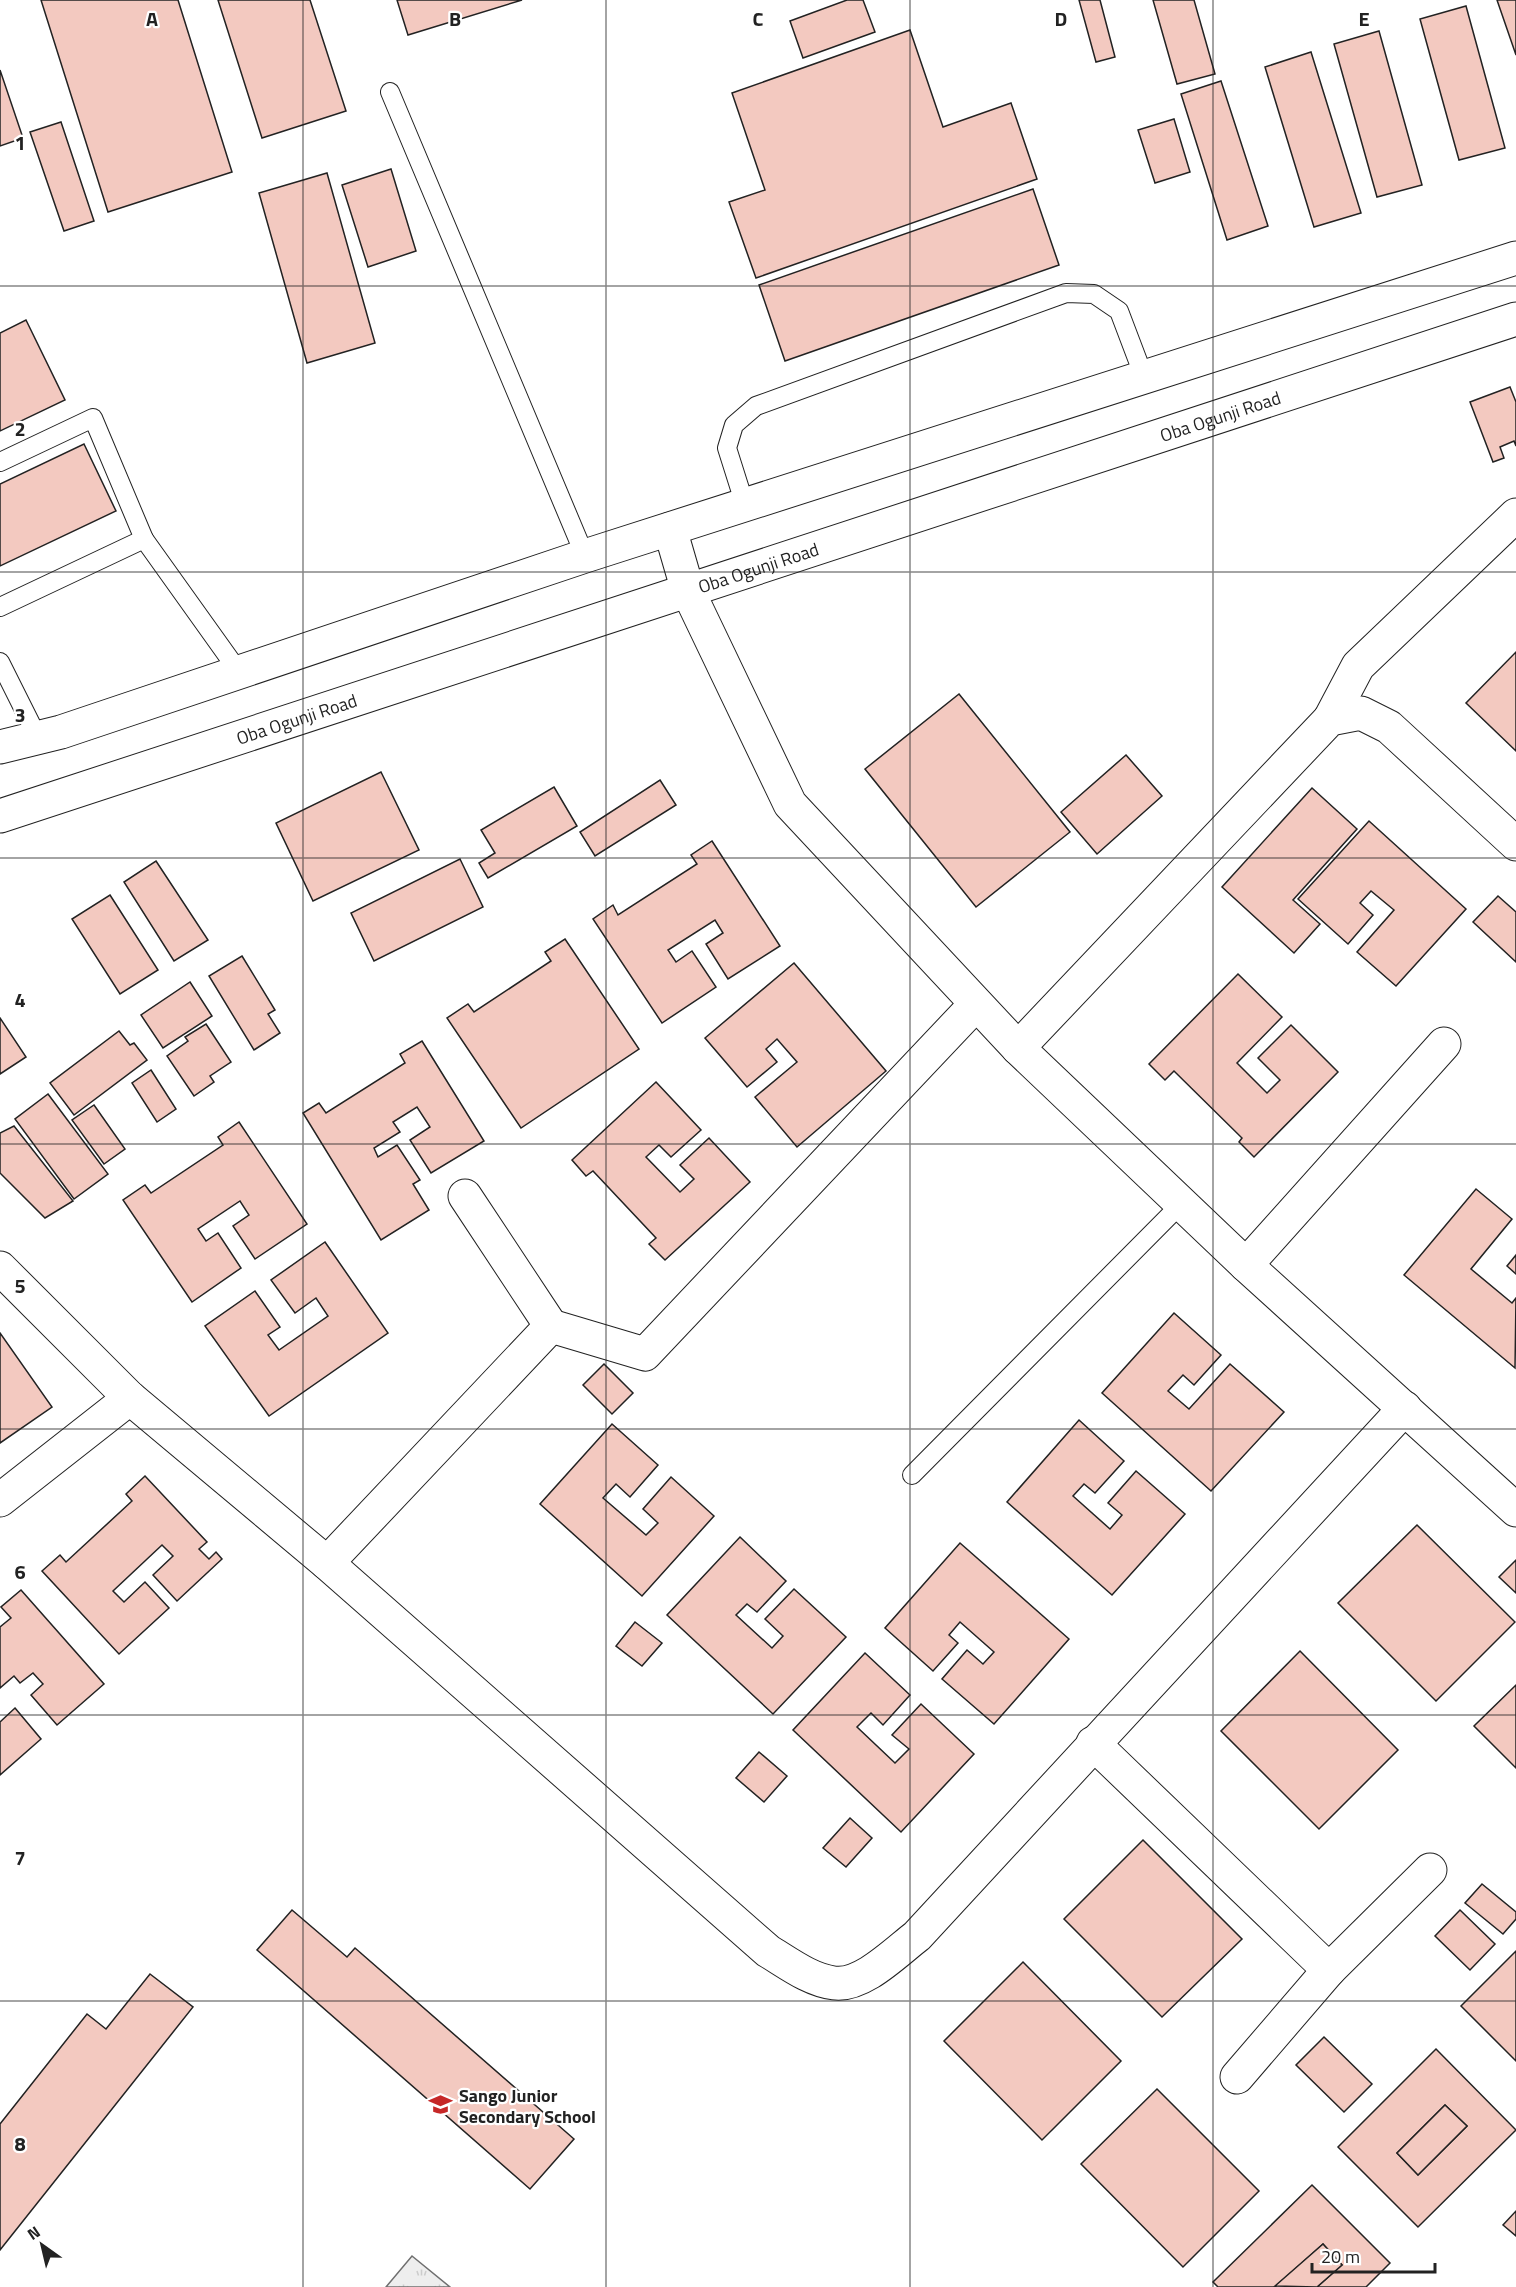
<svg xmlns="http://www.w3.org/2000/svg" width="1516" height="2287" viewBox="0 0 1516 2287" font-family="'Titillium Web',sans-serif">
	<style>
		.grass { fill: url(#grass-tufts); stroke: #6f6f6f; stroke-width: 1.5 }
		.building { fill: #f3c9c0; stroke: #222; stroke-width: 1.5; fill-rule: evenodd }
		.lines { fill: none; stroke-linecap: round; stroke-linejoin: round }
		.service-casing { stroke: #222; stroke-width: 20 }
		.minor-casing { stroke: #222; stroke-width: 35 }
		.secondary-casing { stroke: #222; stroke-width: 35 }
		.service { stroke: #fff; stroke-width: 18 }
		.minor { stroke: #fff; stroke-width: 33 }
		.secondary { stroke: #fff; stroke-width: 33 }
		.grid { fill: none; stroke: #222; stroke-width: 1.5; stroke-opacity: 0.55 }
		.labels { text-anchor: middle; dominant-baseline: central; stroke-width: 4.5; stroke-linejoin: round; paint-order: stroke }
		.street-label { font-size: 18px; fill: #222; stroke: #fff }
		.poi-label { font-size: 18px; font-weight: bold; fill: #222; stroke: #fff; text-anchor: start }
		.grid-label { font-size: 20px; text-anchor: middle; font-weight: bold; fill: #222; stroke: #fff; stroke-width: 4.5; stroke-linejoin: round; paint-order: stroke }
	</style>
	<defs>
		<pattern id="grass-tufts" width="24" height="20" patternUnits="userSpaceOnUse" patternTransform="scale(1.5)"><rect width="24" height="20" fill="#eee"/><path d="M3 7l-1-3M5 7V3M7 7l1-3M15 17l-1-3M17 17v-4M19 17l1-3" fill="none" stroke="#ccc"/></pattern>
	</defs>
	<rect width="100%" height="100%" fill="#fff"/>
	<polygon class="grass" points="412,2256 450,2287 386,2287"/>
	<g class="building">
		<polygon points="41,0 178,0 232,172 108,212"/>
		<polygon points="218,0 310,0 346,111 262,138"/>
		<polygon points="397,0 522,0 408,35"/>
		<polygon points="847,0 863,0 875,32 803,58 790,21"/>
		<polygon points="1079,0 1100,0 1115,57 1096,62"/>
		<polygon points="1153,0 1194,0 1215,74 1177,84"/>
		<polygon points="1497,0 1516,0 1516,55"/>
		<polygon points="1466,6 1505,148 1459,160 1420,19"/>
		<polygon points="910,30 943,127 1011,103 1037,179 756,278 729,202 765,190 732,93"/>
		<polygon points="1379,31 1422,185 1377,197 1334,44"/>
		<polygon points="1311,52 1361,213 1314,227 1265,67"/>
		<polygon points="0,70 23,138 0,146"/>
		<polygon points="1221,81 1268,226 1227,240 1181,94"/>
		<polygon points="1174,119 1190,172 1155,183 1138,130"/>
		<polygon points="61,122 94,221 64,231 30,132"/>
		<polygon points="391,169 416,251 368,267 342,185"/>
		<polygon points="327,173 375,343 307,363 259,193"/>
		<polygon points="1033,189 1059,265 785,361 759,285"/>
		<polygon points="26,320 65,400 0,431 0,333"/>
		<polygon points="1510,387 1516,402 1516,446 1514,441 1500,447 1504,458 1493,462 1470,402"/>
		<polygon points="84,444 116,511 0,566 0,484"/>
		<polygon points="1516,652 1516,751 1466,703"/>
		<polygon points="959,694 1070,832 976,907 865,769"/>
		<polygon points="1126,755 1162,796 1097,854 1061,812"/>
		<polygon points="381,772 419,850 313,901 276,823"/>
		<polygon points="660,780 676,805 595,856 580,832"/>
		<polygon points="554,787 577,826 488,878 479,863 495,853 481,830"/>
		<polygon points="1312,788 1357,829 1293,900 1320,924 1294,953 1222,887"/>
		<polygon points="1369,821 1466,909 1396,986 1357,952 1394,910 1371,891 1360,903 1373,915 1348,944 1298,899"/>
		<polygon points="712,841 780,946 728,979 706,944 723,933 715,920 668,950 676,962 692,951 716,987 662,1023 593,919 613,905 618,915 697,864 691,855"/>
		<polygon points="460,859 483,907 374,961 351,913"/>
		<polygon points="156,861 208,940 174,961 124,882"/>
		<polygon points="110,895 158,970 120,994 72,919"/>
		<polygon points="1498,896 1516,912 1516,962 1473,922"/>
		<polygon points="565,939 639,1049 521,1128 447,1018 468,1004 474,1012 551,961 545,952"/>
		<polygon points="242,956 275,1010 268,1014 280,1033 254,1050 209,976"/>
		<polygon points="794,963 886,1071 797,1147 755,1097 797,1062 777,1039 766,1049 777,1062 747,1087 705,1038"/>
		<polygon points="1238,974 1282,1017 1237,1063 1267,1093 1280,1080 1258,1058 1291,1025 1338,1072 1254,1157 1239,1142 1242,1138 1174,1071 1165,1080 1149,1064"/>
		<polygon points="190,982 212,1016 163,1048 141,1015"/>
		<polygon points="0,1018 26,1057 0,1074"/>
		<polygon points="206,1024 231,1062 210,1076 214,1082 194,1096 167,1056 188,1041 185,1037"/>
		<polygon points="119,1031 130,1045 134,1043 147,1060 74,1115 50,1083"/>
		<polygon points="422,1041 484,1141 431,1173 410,1140 430,1127 417,1107 393,1122 400,1132 374,1148 378,1157 397,1145 420,1180 413,1184 429,1210 381,1240 303,1113 319,1103 326,1113 405,1063 400,1054"/>
		<polygon points="151,1070 176,1109 157,1122 132,1083"/>
		<polygon points="656,1082 701,1130 671,1157 659,1145 646,1157 680,1192 694,1179 680,1165 709,1138 750,1182 665,1260 649,1244 656,1238 593,1171 586,1176 572,1160"/>
		<polygon points="48,1094 108,1174 74,1199 15,1119"/>
		<polygon points="94,1105 125,1149 104,1164 72,1120"/>
		<polygon points="239,1122 307,1224 255,1259 233,1226 249,1215 240,1201 198,1229 206,1241 218,1233 241,1268 192,1302 123,1200 145,1185 151,1193 223,1145 218,1137"/>
		<polygon points="14,1126 73,1201 45,1218 0,1173 0,1133"/>
		<polygon points="1476,1189 1512,1219 1471,1269 1512,1303 1516,1298 1515,1368 1404,1275"/>
		<polygon points="325,1242 388,1333 269,1416 205,1326 255,1291 280,1327 268,1335 279,1350 328,1316 316,1298 295,1313 271,1280"/>
		<polygon points="1516,1255 1516,1274 1507,1266"/>
		<polygon points="1174,1313 1221,1355 1194,1385 1183,1375 1168,1391 1189,1409 1230,1364 1284,1412 1211,1491 1102,1393"/>
		<polygon points="0,1333 52,1407 0,1443"/>
		<polygon points="604,1364 633,1393 612,1414 583,1385"/>
		<polygon points="1079,1420 1124,1461 1095,1493 1084,1484 1073,1496 1110,1529 1122,1515 1108,1503 1136,1471 1185,1514 1112,1595 1007,1502"/>
		<polygon points="612,1424 658,1465 630,1497 616,1484 603,1498 646,1535 658,1523 643,1509 671,1477 714,1516 642,1596 540,1504"/>
		<polygon points="145,1476 207,1542 199,1549 209,1559 216,1552 222,1559 177,1601 153,1575 173,1556 162,1545 113,1591 124,1602 145,1582 169,1608 119,1654 42,1571 60,1555 66,1562 132,1501 126,1494"/>
		<polygon points="1417,1525 1515,1622 1436,1701 1338,1603"/>
		<polygon points="740,1537 786,1581 757,1612 747,1604 736,1615 772,1648 783,1636 765,1619 794,1589 846,1637 773,1714 667,1615"/>
		<polygon points="960,1543 1069,1639 994,1724 942,1679 967,1650 983,1664 994,1652 960,1622 949,1635 958,1643 933,1671 885,1628"/>
		<polygon points="1516,1560 1516,1593 1499,1577"/>
		<polygon points="21,1590 104,1684 57,1725 31,1695 43,1684 33,1673 20,1683 14,1676 0,1688 0,1627 11,1618 1,1607"/>
		<polygon points="635,1622 662,1643 642,1666 616,1646"/>
		<polygon points="1300,1651 1398,1750 1319,1829 1221,1731"/>
		<polygon points="865,1653 910,1695 883,1725 871,1713 857,1727 895,1763 909,1749 892,1735 921,1704 974,1754 901,1832 793,1730"/>
		<polygon points="1516,1685 1516,1768 1474,1726"/>
		<polygon points="15,1708 41,1739 0,1775 0,1722"/>
		<polygon points="759,1752 787,1776 764,1802 736,1778"/>
		<polygon points="850,1818 872,1838 846,1867 823,1848"/>
		<polygon points="1143,1840 1242,1939 1162,2017 1064,1919"/>
		<polygon points="1482,1884 1516,1912 1516,1919 1503,1934 1465,1903"/>
		<polygon points="292,1910 347,1957 355,1948 574,2139 530,2189 257,1950"/>
		<polygon points="1460,1910 1495,1944 1470,1970 1435,1936"/>
		<polygon points="1516,1951 1516,2061 1461,2006"/>
		<polygon points="1023,1962 1121,2061 1042,2140 944,2041"/>
		<polygon points="150,1974 193,2007 0,2250 0,2124 87,2014 106,2029"/>
		<polygon points="1324,2037 1372,2084 1344,2112 1296,2065"/>
		<path d="M1436,2049L1516,2130L1418,2227L1338,2147ZM1445,2105L1467,2126L1418,2175L1397,2153Z"/>
		<polygon points="1157,2089 1259,2191 1183,2267 1081,2164"/>
		<polygon points="1445,2105 1467,2126 1418,2175 1397,2153"/>
		<polygon points="1312,2185 1390,2263 1366,2287 1317,2287 1342,2265 1323,2244 1275,2287 1218,2287 1213,2282"/>
		<polygon points="1516,2211 1516,2236 1503,2225"/>
		<polygon points="1323,2244 1342,2265 1317,2287 1275,2286"/>
	</g>
	<g class="lines">
		<defs>
			<g id="service">
				<polyline points="390,92 585,556"/>
				<polyline points="0,462 93,418 144,539"/>
				<polyline points="745,505 727,448 734,425 756,406 1066,293 1094,294 1119,311 1144,377"/>
				<polyline points="0,607 144,539 239,672"/>
				<polyline points="0,662 38,738"/>
				<polyline points="912,1475 1182,1203"/>
			</g>
			<g id="minor">
				<polyline points="688,591 790,804 1018,1048 1246,1265 1516,1510"/>
				<polyline points="1330,719 1358,666 1516,515"/>
				<polyline points="1018,1048 1330,719 1361,713 1389,727 1516,844"/>
				<polyline points="1246,1265 1444,1044"/>
				<path d="M0,1268L130,1398L327,1563L768,1951C788,1963 810,1980 834,1983C862,1987 896,1952 917,1936L1405,1408"/>
				<polyline points="551,1326 645,1354 976,1004"/>
				<polyline points="0,1500 130,1398"/>
				<polyline points="327,1563 551,1326 465,1196"/>
				<polyline points="1093,1743 1329,1970"/>
				<polyline points="1237,2077 1329,1970 1430,1870"/>
			</g>
			<g id="secondary">
				<polyline points="670,529 688,591"/>
				<polyline points="0,747 61,732 585,556 1516,258"/>
				<path id="s1" d="M0,816L1516,319"/>
			</g>
		</defs>
		<use href="#service" class="service-casing"/>
		<use href="#minor" class="minor-casing"/>
		<use href="#secondary" class="secondary-casing"/>
		<use href="#service" class="service"/>
		<use href="#minor" class="minor"/>
		<use href="#secondary" class="secondary"/>
	</g>
	<path class="grid" d="M303,0V2287M606,0V2287M910,0V2287M1213,0V2287M0,286H1516M0,572H1516M0,858H1516M0,1144H1516M0,1429H1516M0,1715H1516M0,2001H1516"/>
	<defs>
		<symbol id="school-bare" viewBox="-9 -9 18 18"><path d="M0-5L7-2L0 1L-7-2ZM-4 1L0 2.5L4 1V4Q0 6-4 4Z" fill="#c62828" stroke="#fff" stroke-width="2.5" paint-order="stroke"/></symbol>
	</defs>
	<g fill-rule="evenodd">
		<use href="#school-bare" x="424" y="2088" width="33" height="33"/>
	</g>
	<g class="labels">
		<g class="street-label">
			<text stroke="none"><textPath href="#s1" startOffset="1284">Oba Ogunji Road</textPath></text>
			<text stroke="none"><textPath href="#s1" startOffset="798">Oba Ogunji Road</textPath></text>
			<text stroke="none"><textPath href="#s1" startOffset="312">Oba Ogunji Road</textPath></text>
		</g>
		<g class="poi-label">
			<text x="459" y="2095">Sango Junior<tspan x="459" dy="21">Secondary School</tspan></text>
		</g>
	</g>
	<g class="grid-label">
		<text x="152" y="26">A</text>
		<text x="455" y="26">B</text>
		<text x="758" y="26">C</text>
		<text x="1061" y="26">D</text>
		<text x="1364" y="26">E</text>
		<text x="20" y="150">1</text>
		<text x="20" y="436">2</text>
		<text x="20" y="722">3</text>
		<text x="20" y="1007">4</text>
		<text x="20" y="1293">5</text>
		<text x="20" y="1579">6</text>
		<text x="20" y="1865">7</text>
		<text x="20" y="2151">8</text>
	</g>
	<g transform="translate(42 2245) rotate(326)" stroke="#ffffff" stroke-width="4.5" paint-order="stroke">
	<path d="M0-4.5L10 22L0 15L-10 22Z" fill="#222222"/>
	<text y="-9" font-size="16" font-weight="bold" text-anchor="middle" fill="#222222">N</text>
	</g>
	<path d="M1312 2263v9h123v-9" fill="none" stroke="#222222" stroke-width="3"/>
	<text x="1321" y="2263" font-size="18" fill="#222222" stroke="#ffffff" stroke-width="4.5" paint-order="stroke">20 m</text>
</svg>
